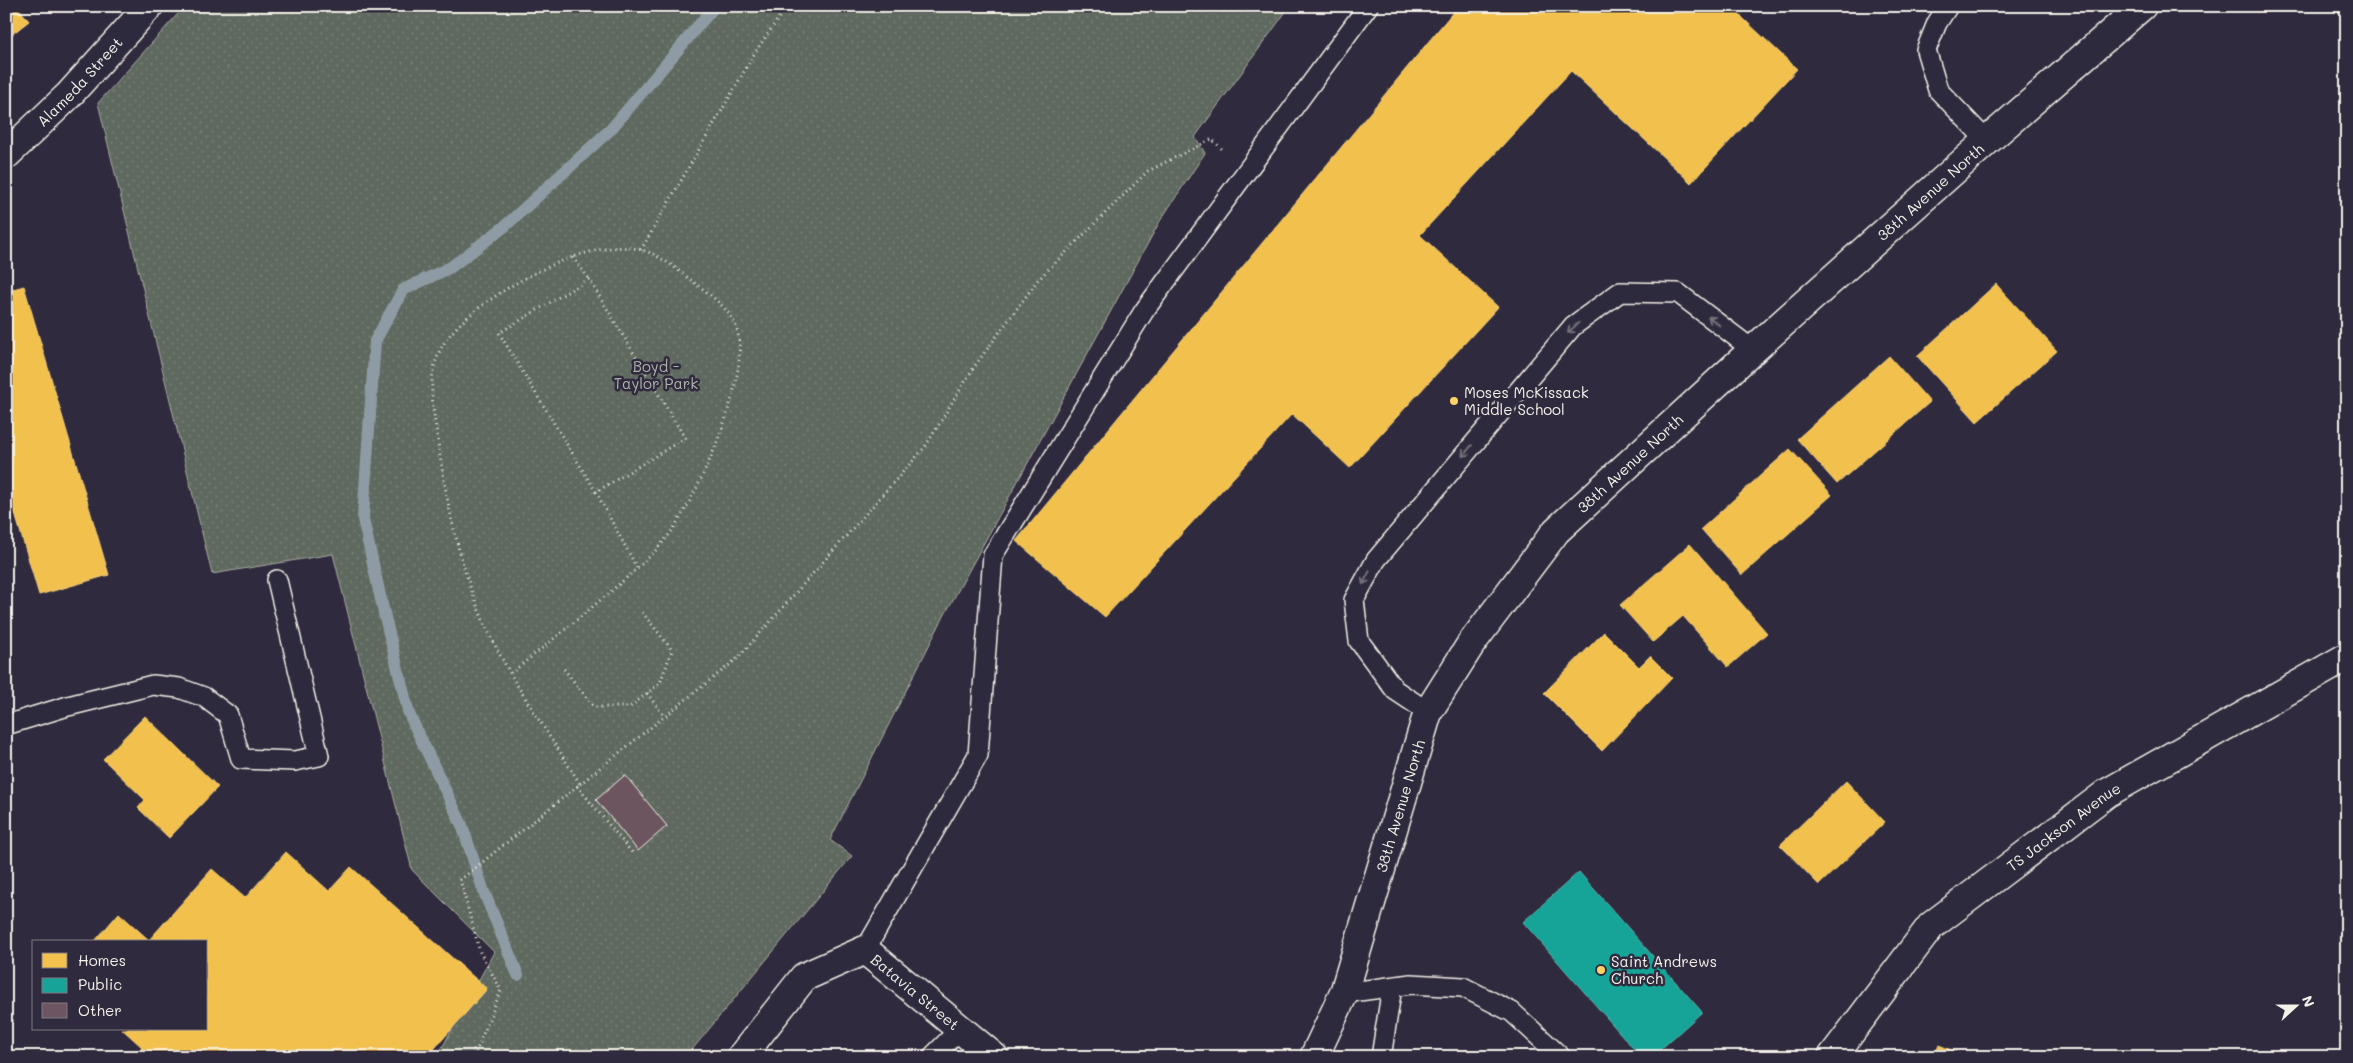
<svg xmlns="http://www.w3.org/2000/svg" width="2353" height="1063" viewBox="0 0 2353 1063" font-family="Mali,sans-serif">
	<style>
		.park { fill: url(#park-dots); stroke: #a9ada3 }
		.homes { fill: #f2c14e; stroke: #f3cf7c }
		.public { fill: #17a398; stroke: #59bab0 }
		.lines { fill: none; stroke-linecap: round; stroke-linejoin: round }
		.stream { stroke: #8f9ba4; stroke-width: 12 }
		.building { fill: #6d5561; stroke: #f4f1e8 }
		.service-casing { stroke: #f4f1e8; stroke-width: 22 }
		.minor-casing { stroke: #f4f1e8; stroke-width: 31 }
		.path { stroke: #f4f1e8; stroke-width: 3; stroke-dasharray: 1 4; stroke-linecap: butt }
		.service { stroke: #2f2a3d; stroke-width: 19 }
		.minor { stroke: #2f2a3d; stroke-width: 28 }
		.oneway { stroke: #747079 }
		.poi-dot { fill: #ffd166; stroke: #2f2a3d; stroke-width: 2 }
		.labels { text-anchor: middle; dominant-baseline: central; stroke-width: 5; stroke-linejoin: round; paint-order: stroke }
		.street-label { font-size: 15px; fill: #f4f1e8; stroke: #2f2a3d }
		.park-label { font-size: 15px; fill: #b0b4aa; stroke: #2f2a3d }
		.poi-label { font-size: 15px; fill: #f4f1e8; stroke: #2f2a3d; text-anchor: start }
	</style>
	<defs>
		<pattern id="park-dots" width="8" height="8" patternUnits="userSpaceOnUse" patternTransform="scale(1.25)"><rect width="8" height="8" fill="#5e695e"/><path d="M2 2h.1M6 6h.1" fill="none" stroke="#767f75" stroke-width="1.8" stroke-linecap="round"/></pattern>
	</defs>
	<rect width="100%" height="100%" fill="#2f2a3d"/>
	<filter id="ink" filterUnits="userSpaceOnUse"><feTurbulence type="fractalNoise" baseFrequency=".02" numOctaves="2"/><feDisplacementMap in="SourceGraphic" scale="10" xChannelSelector="R" yChannelSelector="G"/><feConvolveMatrix kernelMatrix="1 2 1 2 8 2 1 2 1" color-interpolation-filters="sRGB"/></filter>
	<g filter="url(#ink)">
		<polygon class="park" points="185,6 1290,6 1195,137 1205,153 1160,221 943,618 830,840 852,856 686,1057 437,1057 494,952 412,870 333,554 212,574 98,103"/>
		<g class="homes">
			<polygon points="6,6 17,6 29,21 6,39"/>
			<polygon points="1458,6 1730,6 1797,69 1691,183 1571,71 1420,235 1498,307 1350,468 1292,414 1105,617 1016,541"/>
			<polygon points="1996,284 2057,351 1977,422 1917,356"/>
			<polygon points="24,286 109,575 39,595 6,483 6,291"/>
			<polygon points="1889,356 1930,402 1837,484 1797,439"/>
			<polygon points="1790,449 1832,495 1742,575 1701,529"/>
			<polygon points="1690,544 1767,633 1728,667 1683,616 1653,642 1620,605"/>
			<polygon points="1604,632 1639,667 1650,656 1672,678 1602,751 1544,693"/>
			<polygon points="145,716 218,787 169,838 138,808 145,800 103,759"/>
			<polygon points="1846,781 1885,822 1819,885 1780,845"/>
			<polygon points="286,852 329,891 351,867 487,989 427,1057 143,1057 137,1052 142,1047 122,1029 206,1029 206,942 94,942 119,913 149,940 212,869 245,898"/>
			<polygon points="1939,1045 1968,1057 1934,1057"/>
		</g>
		<polygon class="public" points="1579,872 1702,1012 1652,1057 1641,1057 1523,922"/>
		<g class="lines">
			<polyline class="stream" points="518,975 484,892 462,825 409,714 384,613 363,519 375,341 403,290 451,267 504,227 611,129 715,6"/>
		</g>
		<polygon class="building" points="625,775 667,826 638,851 596,800"/>
		<g class="lines">
			<defs>
				<g id="service">
					<polyline points="1948,6 1937,23 1926,50 1938,90 1987,141"/>
					<polyline points="1428,712 1395,690 1359,641 1354,600 1376,560 1573,326 1620,292 1678,293 1753,350"/>
					<polyline points="6,725 68,706 153,685 179,688 204,697 228,715 241,759 295,761 319,756 277,580"/>
					<polyline points="865,950 978,755 993,555 1144,311 1368,6"/>
					<polyline points="1344,993 1411,984 1463,987 1512,1012 1561,1057"/>
					<polyline points="932,1057 961,1028"/>
					<polyline points="1381,1057 1392,987"/>
				</g>
				<g id="minor">
					<path id="s1" d="M6,155L68,96L149,6"/>
					<path id="s2" d="M741,1057L804,977L865,950L994,1057"/>
					<path id="s3" d="M1314,1057L1344,993L1428,712L1471,644L1556,531L1753,350L1987,141L2142,6"/>
					<path id="s4" d="M1832,1057L1931,926L2107,793L2347,657"/>
				</g>
			</defs>
			<use href="#service" class="service-casing"/>
			<use href="#minor" class="minor-casing"/>
			<g class="path">
				<polyline points="641,250 756,51 787,6"/>
				<polyline points="573,257 589,279"/>
				<polygon points="589,279 685,438 596,492 499,333"/>
				<polyline points="596,492 637,568"/>
				<polyline points="564,669 594,707 630,707 660,683 672,650 642,612"/>
				<polyline points="647,693 664,716"/>
				<polyline points="580,784 738,658 925,447 974,367 1038,280 1148,171 1212,139 1224,151"/>
				<polyline points="577,786 634,855"/>
				<path d="M474,1057L501,990L480,952L460,880L580,784C545,727 503,671 478,608C458,557 447,503 439,449C436,423 428,393 434,367C442,333 472,312 500,293C534,271 600,238 642,250C661,255 680,272 696,284C711,295 732,311 737,330C752,378 696,503 664,541C648,560 628,576 609,593C577,620 544,647 511,673"/>
			</g>
			<use href="#service" class="service"/>
			<use href="#minor" class="minor"/>
		</g>
		<defs><path id="oneway-shaft" d="M-6 0H5M1.5-3L5.5 0L1.5 3" fill="none" stroke-width="1.6" stroke-linecap="round" stroke-linejoin="round" transform="scale(1.25)"/></defs>
		<g class="oneway">
			<use href="#oneway-shaft" transform="translate(1714 321) rotate(-142)"/>
			<use href="#oneway-shaft" transform="translate(1573 328) rotate(136)"/>
			<use href="#oneway-shaft" transform="translate(1467 451) rotate(130)"/>
			<use href="#oneway-shaft" transform="translate(1366 578) rotate(118)"/>
		</g>
	</g>
	<g class="poi-dot">
		<circle cx="1454" cy="401" r="5"/>
		<circle cx="1601" cy="970" r="5"/>
	</g>
	<g class="labels">
		<g class="street-label">
			<text stroke="none"><textPath href="#s1" startOffset="104">Alameda Street</textPath></text>
			<text stroke="none"><textPath href="#s3" startOffset="1091">38th Avenue North</textPath></text>
			<text stroke="none"><textPath href="#s3" startOffset="686">38th Avenue North</textPath></text>
			<text stroke="none"><textPath href="#s3" startOffset="266">38th Avenue North</textPath></text>
			<text stroke="none"><textPath href="#s4" startOffset="330">TS Jackson Avenue</textPath></text>
			<text stroke="none"><textPath href="#s2" startOffset="234">Batavia Street</textPath></text>
		</g>
		<g class="park-label">
			<text x="656" y="366">Boyd -<tspan x="656" dy="17">Taylor Park</tspan></text>
		</g>
		<g class="poi-label">
			<text x="1464" y="392">Moses McKissack<tspan x="1464" dy="17">Middle School</tspan></text>
			<text x="1611" y="961">Saint Andrews<tspan x="1611" dy="17">Church</tspan></text>
		</g>
	</g>
	<rect width="2353" height="1063" fill="none" stroke="#2f2a3d" stroke-width="25"/>
	<rect x="12" y="12" width="2328" height="1038" fill="none" stroke="#f4f1e8" stroke-width="2" filter="url(#ink)"/>
	<rect x="32" y="940" width="175" height="90" fill="#2f2a3d" stroke="#7e7a81"/>
	<rect x="42" y="953" width="25" height="15" fill="#f2c14e" stroke="#7e7a81"/>
	<text x="78" y="966" font-size="15" fill="#f4f1e8">Homes</text>
	<rect x="42" y="978" width="25" height="15" fill="#17a398" stroke="#7e7a81"/>
	<text x="78" y="990" font-size="15" fill="#f4f1e8">Public</text>
	<rect x="42" y="1003" width="25" height="15" fill="#6d5561" stroke="#7e7a81"/>
	<text x="78" y="1016" font-size="15" fill="#f4f1e8">Other</text>
	<g transform="translate(2296 1006) rotate(69)" stroke="#2f2a3d" stroke-width="4" paint-order="stroke">
	<path d="M0-4L9 19L0 12L-9 19Z" fill="#f4f1e8"/>
	<text y="-8" font-size="14" font-weight="bold" text-anchor="middle" fill="#f4f1e8">N</text>
	</g>
</svg>
